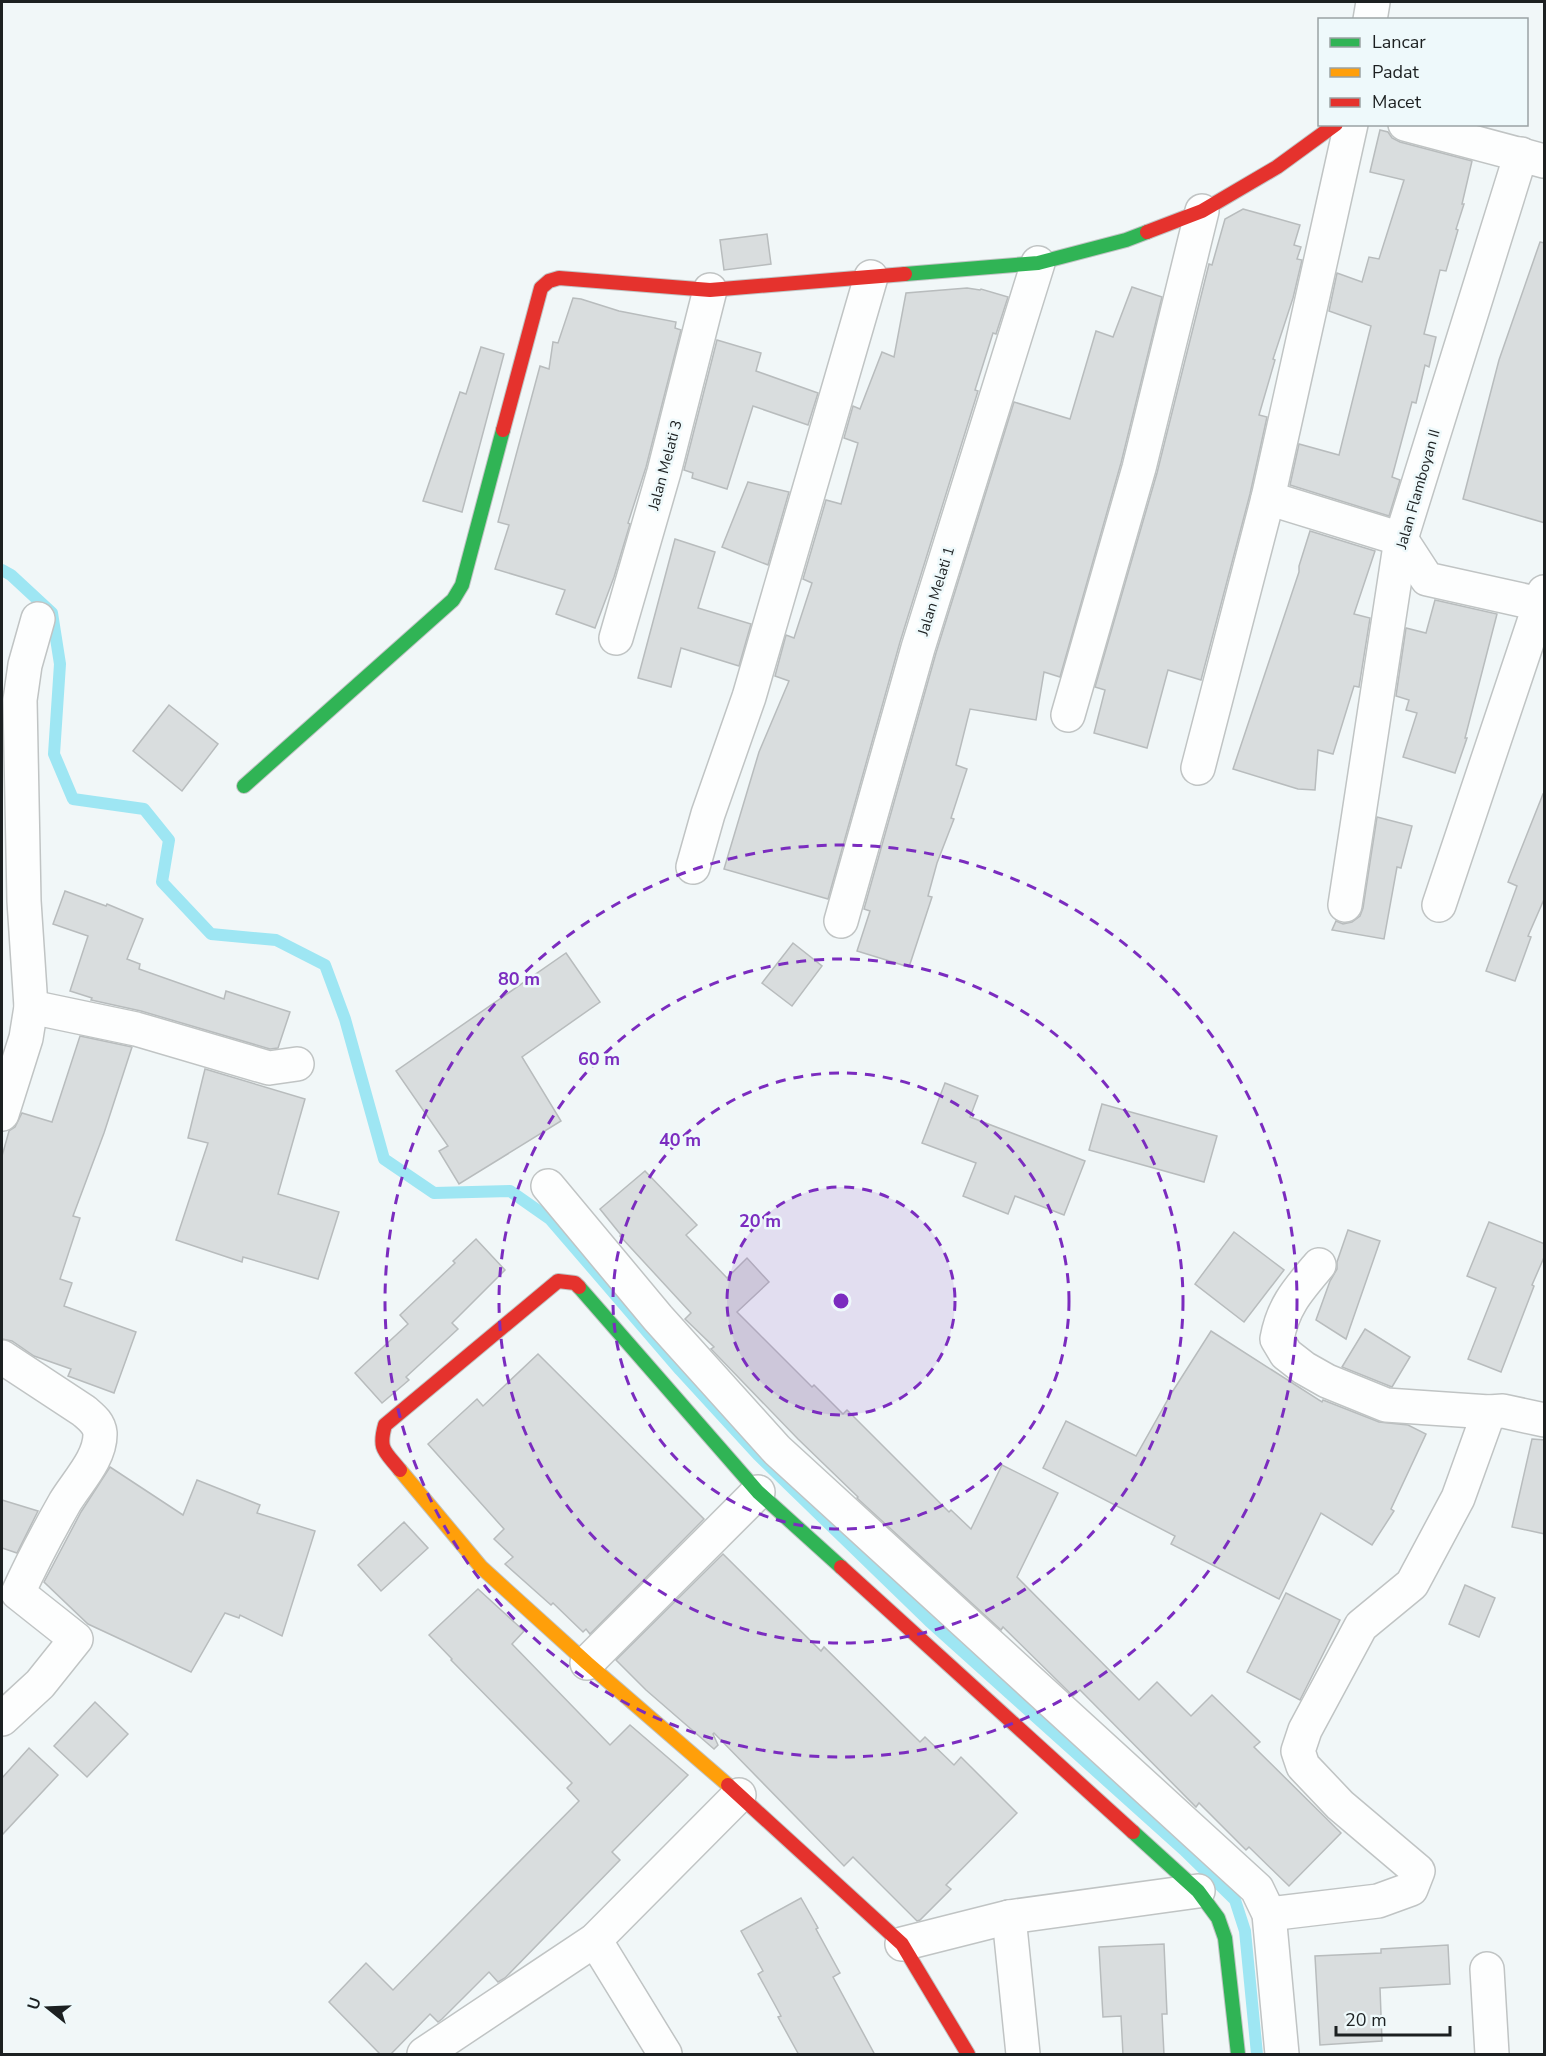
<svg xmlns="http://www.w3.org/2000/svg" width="1546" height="2056" viewBox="0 0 1546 2056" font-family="'Nunito Sans',sans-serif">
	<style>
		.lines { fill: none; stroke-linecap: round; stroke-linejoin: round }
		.stream { stroke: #9ee6f3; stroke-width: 12 }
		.building { fill: #d9ddde; stroke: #b8bcbd; stroke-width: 1.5 }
		.street-casing { stroke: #c0c4c4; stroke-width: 36 }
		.fast-casing { stroke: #c0c4c4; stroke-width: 16 }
		.slow-casing { stroke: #c0c4c4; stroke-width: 16 }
		.jam-casing { stroke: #c0c4c4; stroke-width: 16 }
		.street { stroke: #fdfefe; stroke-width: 33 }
		.fast { stroke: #30b455; stroke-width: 14 }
		.slow { stroke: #ff9f0a; stroke-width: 14 }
		.jam { stroke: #e5322d; stroke-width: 14 }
		.ring { fill: none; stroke: #7b2cbf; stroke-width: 3; stroke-dasharray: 10 8 }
		.labels { text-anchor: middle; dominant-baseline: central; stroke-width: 5; stroke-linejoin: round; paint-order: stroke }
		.street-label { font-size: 15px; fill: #1c2021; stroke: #eef9fb }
		.centre { fill: #7b2cbf; stroke: #eef9fb; stroke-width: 3 }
		.ring-label { font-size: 18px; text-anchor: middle; font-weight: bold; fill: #7b2cbf; stroke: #eef9fb; stroke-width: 5; stroke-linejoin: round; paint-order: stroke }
	</style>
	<rect width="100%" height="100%" fill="#f1f7f8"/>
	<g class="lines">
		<polyline class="stream" points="2,570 11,575 52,613 60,664 54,754 73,799 144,809 169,840 162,882 211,934 276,940 325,965 345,1019 384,1159 434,1193 510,1191 550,1219 680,1370 758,1455 929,1621 1184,1850 1235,1900 1245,1931 1257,2054"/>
	</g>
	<g class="building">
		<polygon points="1380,130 1388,132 1392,138 1400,142 1472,161 1462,204 1464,204 1456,229 1458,230 1446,271 1440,270 1424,334 1436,337 1429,367 1425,365 1416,403 1412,402 1392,477 1400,480 1389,516 1290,485 1299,444 1339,455 1371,326 1329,311 1337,273 1362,282 1369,257 1379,259 1404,180 1370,172"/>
		<polygon points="1243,209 1300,225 1294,245 1301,247 1297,259 1302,260 1293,298 1273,359 1275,360 1259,415 1267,417 1250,494 1201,680 1168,670 1147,748 1094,733 1105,690 1095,687 1157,473 1209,264 1212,265 1225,219"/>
		<polygon points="767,234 771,264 724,270 720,240"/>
		<polygon points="1540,242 1545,243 1545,523 1463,499 1499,360"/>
		<polygon points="1132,287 1162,297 1121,463 1060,677 1044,672 1036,720 970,709 956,765 967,769 951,818 954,819 937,863 928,896 932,897 909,967 857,951 870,911 864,909 936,653 1014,402 1070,419 1096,331 1113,337"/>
		<polygon points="967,288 980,290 981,289 1008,297 996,334 993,333 975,390 978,391 900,642 828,899 724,869 759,752 789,681 775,676 786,635 794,638 812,583 803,579 826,500 841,504 858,443 844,438 853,406 860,409 882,352 894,357 906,293"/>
		<polygon points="573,298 581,299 619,311 676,322 675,328 681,330 646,467 628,523 630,524 614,577 595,628 556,614 565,590 495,569 509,525 498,522 540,366 549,369 553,342 558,343"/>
		<polygon points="717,340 761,353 756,371 818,393 808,425 753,406 727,489 692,478 693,473 684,470"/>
		<polygon points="481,347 504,354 462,512 423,501 460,392 466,394"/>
		<polygon points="748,482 789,492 768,565 722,547"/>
		<polygon points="1310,531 1375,551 1354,614 1370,618 1359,687 1354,686 1333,754 1318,750 1315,790 1298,789 1233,769 1299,572 1299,566"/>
		<polygon points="675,539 715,552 698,608 751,624 739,666 681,648 671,687 638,678"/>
		<polygon points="1435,600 1497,614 1465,738 1467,738 1455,773 1403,757 1417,713 1406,710 1409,700 1396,696 1406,628 1426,633"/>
		<polygon points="169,705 218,744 182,791 133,751"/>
		<polygon points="1543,794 1545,795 1545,897 1528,936 1531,937 1515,981 1486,971 1517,886 1508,882"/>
		<polygon points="1377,817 1412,826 1401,868 1397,867 1384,939 1332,930 1336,921 1343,924 1352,922 1360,916 1363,908"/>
		<polygon points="65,891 106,906 107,904 143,919 127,959 140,964 139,969 224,999 226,991 290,1012 278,1048 270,1049 141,1011 91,1000 92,998 70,991 88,936 53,924"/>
		<polygon points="793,943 822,966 792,1006 762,983"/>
		<polygon points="566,953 600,1002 522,1057 561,1121 459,1184 439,1151 448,1146 396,1071"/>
		<polygon points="80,1036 132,1047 104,1133 73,1216 80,1218 60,1279 72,1283 64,1306 136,1332 114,1393 68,1376 71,1369 34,1356 12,1341 2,1339 2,1156 9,1131 15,1127 22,1113 52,1122"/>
		<polygon points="205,1069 305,1099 278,1194 339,1212 318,1279 243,1257 242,1262 176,1240 208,1143 188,1138"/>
		<polygon points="945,1083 978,1096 970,1117 1085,1161 1064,1215 1015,1196 1008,1214 963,1196 976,1163 922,1143"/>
		<polygon points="1102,1104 1217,1136 1204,1182 1089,1150"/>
		<polygon points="645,1171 697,1225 686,1235 727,1278 747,1258 769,1282 737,1312 812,1387 814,1385 843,1414 847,1410 949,1512 951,1510 971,1529 1002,1465 1058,1493 1017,1577 1139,1700 1157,1682 1191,1716 1212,1695 1260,1742 1254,1747 1341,1833 1289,1886 1249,1847 1246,1850 1199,1803 1196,1807 1080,1690 1073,1696 1003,1627 1001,1630 857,1498 858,1497 798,1439 711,1349 714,1347 685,1319 691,1313 620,1236 621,1235 600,1209"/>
		<polygon points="1489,1222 1545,1244 1545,1255 1532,1285 1534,1286 1501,1372 1468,1359 1496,1288 1467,1276"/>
		<polygon points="1348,1230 1380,1241 1346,1339 1316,1320 1330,1281 1337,1269 1337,1262"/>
		<polygon points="1234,1232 1284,1270 1244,1322 1195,1284"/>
		<polygon points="476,1239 505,1270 452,1323 458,1329 406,1377 409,1380 382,1403 355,1373 408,1324 400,1315 455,1263 453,1261"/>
		<polygon points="1365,1329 1410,1357 1392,1387 1342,1367"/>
		<polygon points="1211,1331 1322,1402 1323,1400 1379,1422 1408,1425 1426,1434 1391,1509 1394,1511 1372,1545 1321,1513 1279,1599 1171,1544 1175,1536 1043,1468 1066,1421 1136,1456 1171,1394"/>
		<polygon points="538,1354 704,1519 590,1634 586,1629 583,1632 553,1603 551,1605 505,1564 513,1557 494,1539 504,1529 428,1444 477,1399 483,1406"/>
		<polygon points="1532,1439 1545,1440 1545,1534 1512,1527"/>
		<polygon points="110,1467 183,1515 197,1480 260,1505 257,1513 315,1531 282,1636 240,1615 239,1618 225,1613 191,1672 88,1624 44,1582 81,1512"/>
		<polygon points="2,1500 38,1511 17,1553 2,1548"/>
		<polygon points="404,1522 428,1548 381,1591 358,1565"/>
		<polygon points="723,1554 821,1651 824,1647 920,1742 925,1737 954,1765 961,1757 1017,1813 946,1885 951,1889 920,1920 917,1921 853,1857 844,1866 714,1733 713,1734 718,1745 714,1749 646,1690 616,1660"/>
		<polygon points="1465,1585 1495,1598 1479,1637 1449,1624"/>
		<polygon points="478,1589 524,1631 512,1644 610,1745 630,1725 688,1775 612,1852 620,1860 505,1978 498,1982 489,1972 442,2019 438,2022 430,2014 390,2055 381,2055 329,2002 366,1963 393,1990 579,1801 567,1788 572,1783 451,1660 452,1659 429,1635"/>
		<polygon points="1286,1593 1340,1620 1300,1700 1247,1672"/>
		<polygon points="95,1702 128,1734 87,1777 54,1746"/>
		<polygon points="29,1748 58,1775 2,1835 2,1778"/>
		<polygon points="801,1898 818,1928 816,1929 840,1973 833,1977 875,2055 799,2055 778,2017 781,2016 758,1974 763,1971 741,1931"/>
		<polygon points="1164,1944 1167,2014 1162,2014 1164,2055 1123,2055 1121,2016 1103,2017 1099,1947"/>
		<polygon points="1448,1945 1450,1984 1380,1988 1382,2041 1320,2045 1315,1956 1381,1953 1381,1949"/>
	</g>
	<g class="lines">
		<defs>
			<g id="street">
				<polyline points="1370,20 1373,2"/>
				<polyline points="1405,124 1544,161"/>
				<polyline points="1268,498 1401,539 1427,579 1544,605"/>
				<polyline points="616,638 664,472 710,290"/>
				<polyline points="1068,715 1139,468 1202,211"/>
				<polyline points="1198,768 1268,498 1351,124"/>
				<polyline points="693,867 708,814 749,697 871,277"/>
				<polyline points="1345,905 1401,539 1521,154"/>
				<polyline points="1439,905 1544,592"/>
				<polyline points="841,921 918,648 1038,263"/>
				<polyline points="31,1007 136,1029 269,1068 297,1064"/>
				<polyline points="2,1114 26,1038 31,1007 24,901 20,700 25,665 38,619"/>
				<polyline points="548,1186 658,1318 777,1450 1257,1889 1269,1914 1282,2054"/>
				<path d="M1319,1265C1298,1290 1283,1306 1277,1339L1286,1354L1304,1368L1327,1381L1386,1405L1489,1412"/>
				<path d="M2,1357L84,1411C92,1418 99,1423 100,1433C101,1458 77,1482 65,1502C48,1532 32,1562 18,1593L76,1639L40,1684L2,1719"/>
				<polyline points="587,1663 758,1492"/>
				<polyline points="1269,1914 1378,1901 1411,1889 1418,1871 1340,1805 1303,1766 1298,1751 1305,1730 1361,1626 1412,1584 1458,1498 1489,1412 1503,1411 1544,1420"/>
				<polyline points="1009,1917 1023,2054"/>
				<polyline points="595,1940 665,2054"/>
				<polyline points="902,1944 1009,1917 1198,1891"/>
				<polyline points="1487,1969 1492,2054"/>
				<polyline points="424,2054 595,1940 739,1795"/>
			</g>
			<g id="fast">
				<polyline points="905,274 1038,263 1126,240 1147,232"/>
				<polyline points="244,786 453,600 462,585 503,430"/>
				<polyline points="579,1287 758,1492 841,1567"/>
				<polyline points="1133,1832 1198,1891 1218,1918 1225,1938 1238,2054"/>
			</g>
			<polyline id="slow" points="400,1470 481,1567 587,1663 728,1785"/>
			<g id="jam">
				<polyline points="1147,232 1202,211 1277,167 1336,124"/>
				<polyline points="503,430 541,288 549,281 559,278 710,290 905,274"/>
				<path d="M400,1470C385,1451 378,1450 385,1425L558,1281L575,1283L579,1287"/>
				<polyline points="841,1567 1133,1832"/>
				<polyline points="728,1785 902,1944 968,2054"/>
			</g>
		</defs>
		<use href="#street" class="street-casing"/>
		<use href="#fast" class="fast-casing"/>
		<use href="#slow" class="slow-casing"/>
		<use href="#jam" class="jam-casing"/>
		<use href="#street" class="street"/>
		<use href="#fast" class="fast"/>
		<use href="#slow" class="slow"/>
		<use href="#jam" class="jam"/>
	</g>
	<circle cx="841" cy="1301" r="114" fill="#7b2cbf" fill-opacity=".12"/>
	<g class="ring">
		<circle cx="841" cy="1301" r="114"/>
		<circle cx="841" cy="1301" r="228"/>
		<circle cx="841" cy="1301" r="342"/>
		<circle cx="841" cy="1301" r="456"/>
	</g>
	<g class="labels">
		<g class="street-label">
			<text transform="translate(665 465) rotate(-75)">Jalan Melati 3</text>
			<text transform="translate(1418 489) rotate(-74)">Jalan Flamboyan II</text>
			<text transform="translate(936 591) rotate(-73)">Jalan Melati 1</text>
		</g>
	</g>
	<circle cx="841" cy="1301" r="9" class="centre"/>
	<g class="ring-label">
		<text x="519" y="985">80 m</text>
		<text x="599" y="1065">60 m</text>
		<text x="680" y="1146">40 m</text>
		<text x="760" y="1227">20 m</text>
	</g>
	<rect width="1546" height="2056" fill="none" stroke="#1c2021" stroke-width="6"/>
	<rect x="1318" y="18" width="210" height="108" fill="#eef9fb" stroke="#9aa2a4" stroke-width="1.5"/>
	<rect x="1330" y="38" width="30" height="9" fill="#30b455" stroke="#9aa2a4" stroke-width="1.5"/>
	<text x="1372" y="48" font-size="18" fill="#1c2021">Lancar</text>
	<rect x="1330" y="68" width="30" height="9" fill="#ff9f0a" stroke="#9aa2a4" stroke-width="1.5"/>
	<text x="1372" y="78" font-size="18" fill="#1c2021">Padat</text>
	<rect x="1330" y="98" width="30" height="9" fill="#e5322d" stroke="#9aa2a4" stroke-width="1.5"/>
	<text x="1372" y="108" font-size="18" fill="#1c2021">Macet</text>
	<g transform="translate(48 2008) rotate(288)" stroke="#eef9fb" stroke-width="4.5" paint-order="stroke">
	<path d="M0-4.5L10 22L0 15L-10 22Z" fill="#1c2021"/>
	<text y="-9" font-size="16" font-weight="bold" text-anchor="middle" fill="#1c2021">U</text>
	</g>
	<path d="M1336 2026v9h114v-9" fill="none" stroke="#1c2021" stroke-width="3"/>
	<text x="1345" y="2026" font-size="18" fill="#1c2021" stroke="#eef9fb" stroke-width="4.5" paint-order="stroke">20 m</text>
</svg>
